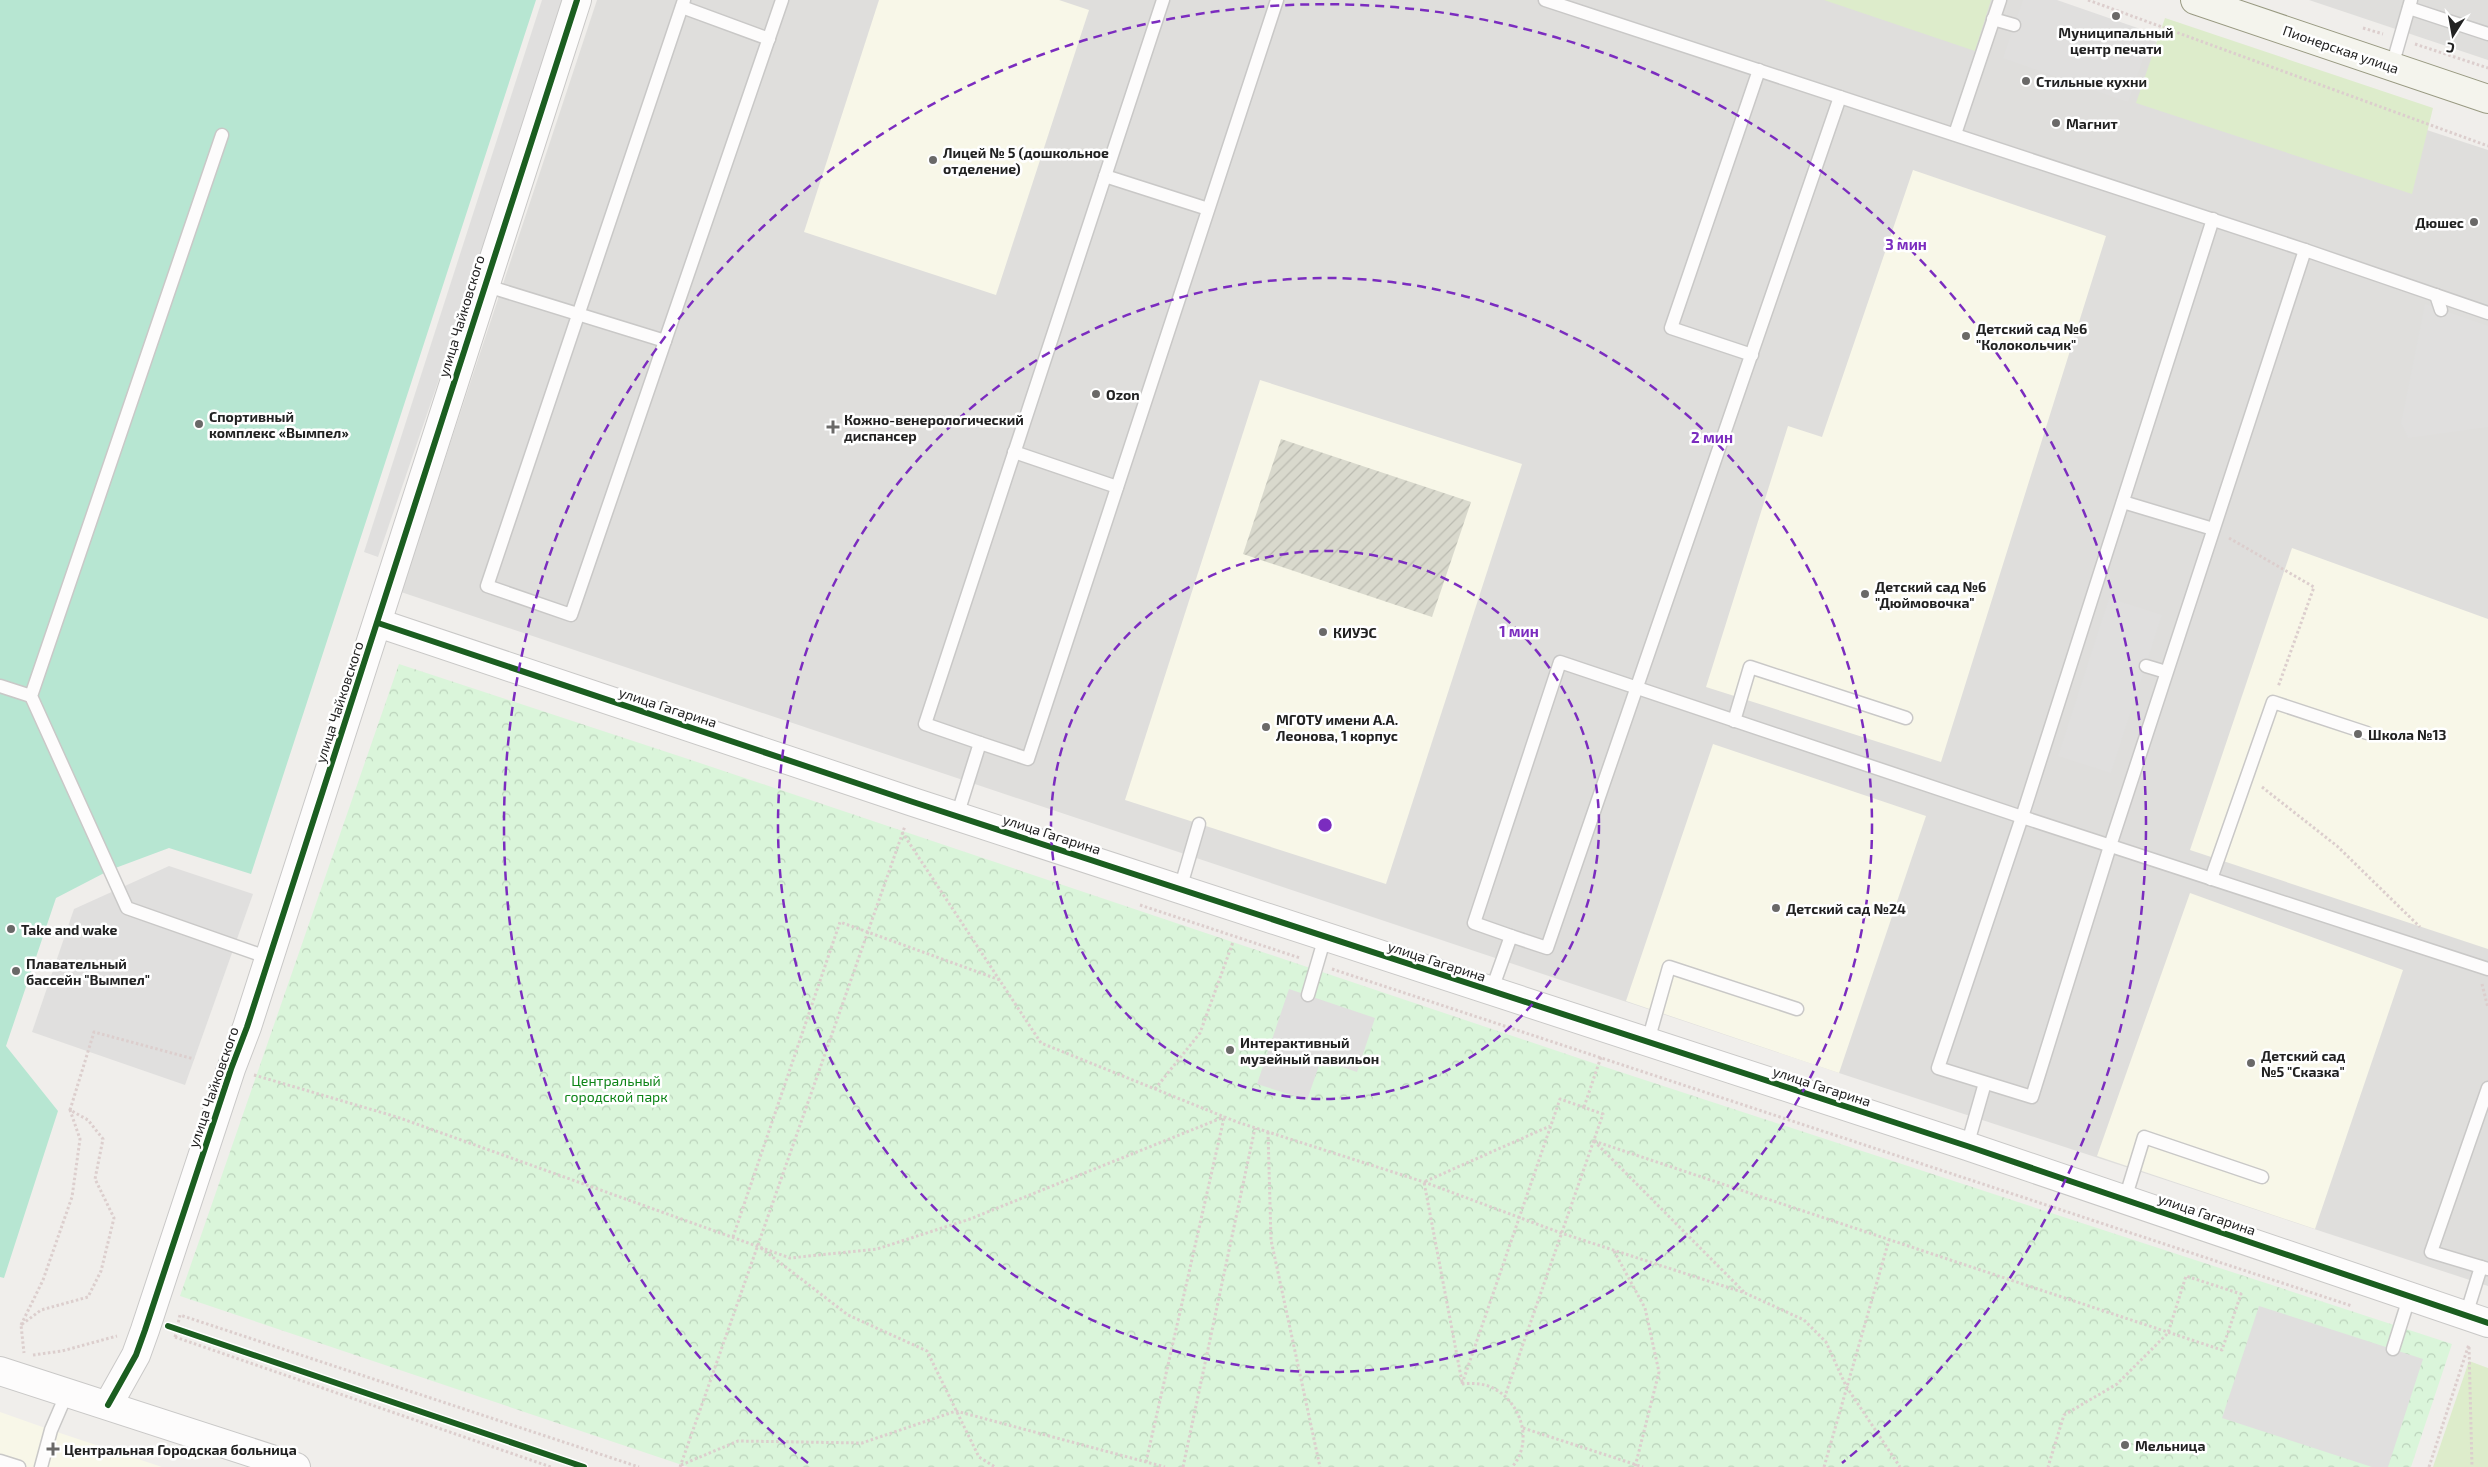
<svg xmlns="http://www.w3.org/2000/svg" width="2488" height="1467" viewBox="0 0 2488 1467" font-family="'Exo 2',sans-serif">
	<style>
		.residential { fill: #dfdedc }
		.education { fill: #f8f7e8 }
		.construction { fill: url(#construction-furrows) }
		.grass { fill: #ddeccb }
		.park { fill: url(#park-crowns) }
		.pitch { fill: #b7e6d2 }
		.parking { fill: #e0dfde }
		.lines { fill: none; stroke-linecap: round; stroke-linejoin: round }
		.service-casing { stroke: #c9c8c7; stroke-width: 15 }
		.tertiary-casing { stroke: #c9c8c7; stroke-width: 30 }
		.secondary-casing { stroke: #999a82; stroke-width: 30 }
		.path { stroke: #dccecd; stroke-width: 3; stroke-dasharray: 2.5 2.5; stroke-linecap: butt }
		.service { stroke: #fdfcfc; stroke-width: 12 }
		.tertiary { stroke: #fdfcfc; stroke-width: 28 }
		.secondary { stroke: #f4f4ed; stroke-width: 28 }
		.cycleway-casing { stroke: #fff; stroke-width: 9 }
		.cycleway { stroke: #1b5e20; stroke-width: 6 }
		.ring { fill: none; stroke: #7b2cbf; stroke-width: 2.5; stroke-dasharray: 9 6 }
		.poi-dot { fill: #6a6968; stroke: #fff; stroke-width: 2 }
		.labels { text-anchor: middle; dominant-baseline: central; stroke-width: 5; stroke-linejoin: round; paint-order: stroke }
		.poi-label { font-size: 14px; font-weight: bold; fill: #222; stroke: #fff; text-anchor: start }
		.street-label { font-size: 14px; fill: #222; stroke: #fff }
		.park-label { font-size: 14px; fill: #0c8416; stroke: #fff }
		.centre { fill: #7b2cbf; stroke: #fff; stroke-width: 2.5 }
		.ring-label { font-size: 15px; text-anchor: middle; font-weight: bold; fill: #7b2cbf; stroke: #fff; stroke-width: 5; stroke-linejoin: round; paint-order: stroke }
	</style>
	<defs>
		<pattern id="construction-furrows" width="10" height="10" patternUnits="userSpaceOnUse" patternTransform="scale(1.25)"><rect width="10" height="10" fill="#d9d9cd"/><path d="M-1 1l2-2M0 10L10 0M9 11l2-2" fill="none" stroke="#babab0"/></pattern>
		<pattern id="park-crowns" width="20" height="18" patternUnits="userSpaceOnUse" patternTransform="scale(1.25)"><rect width="20" height="18" fill="#daf5da"/><path d="M2 6a3 3 0 1 1 6 0M12 15a3 3 0 1 1 6 0" fill="none" stroke="#bbd2bb"/></pattern>
	</defs>
	<rect width="100%" height="100%" fill="#f0eeeb"/>
	<g class="residential">
		<polygon points="597,0 2029,0 2488,150 2488,1286 1839,1073 401,592"/>
		<polygon points="2309,0 2488,0 2488,60"/>
	</g>
	<g class="education">
		<polygon points="879,0 1059,0 1089,10 996,295 804,232"/>
		<polygon points="1913,170 2106,236 1941,762 1706,687 1788,426 1822,437"/>
		<polygon points="1260,380 1522,464 1386,884 1125,800"/>
		<polygon points="2292,548 2488,619 2488,949 2190,850"/>
		<polygon points="1713,744 1926,816 1839,1073 1626,1001"/>
		<polygon points="2190,893 2403,970 2315,1229 2097,1156"/>
		<polygon points="0,1412 51,1430 162,1467 0,1467"/>
	</g>
	<polygon class="construction" points="1281,439 1471,502 1432,617 1243,554"/>
	<g class="grass">
		<polygon points="1824,0 1991,0 1975,51"/>
		<polygon points="2165,18 2433,108 2412,194 2136,103"/>
		<polygon points="2469,1361 2488,1368 2488,1467 2433,1467"/>
	</g>
	<polygon class="park" points="399,664 691,760 1599,1065 2452,1344 2411,1467 688,1467 180,1296"/>
	<polygon class="pitch" points="0,0 536,0 251,874 169,848 110,870 56,898 6,1046 58,1111 4,1278 0,1277"/>
	<g class="parking">
		<polygon points="542,0 569,0 378,557 364,552"/>
		<polygon points="2023,0 2057,0 2152,33 2128,102 2003,58"/>
		<polygon points="2425,304 2488,326 2488,427 2408,438 2401,423"/>
		<polygon points="2109,598 2162,615 2111,773 2058,756"/>
		<polygon points="169,866 253,894 185,1085 32,1032 74,909"/>
		<polygon points="1289,989 1375,1018 1357,1072 1321,1060 1307,1100 1257,1084"/>
		<polygon points="2259,1306 2423,1359 2388,1467 2372,1467 2222,1418"/>
	</g>
	<g class="lines">
		<defs>
			<g id="service">
				<polyline points="684,0 487,586 571,615 782,0"/>
				<polyline points="1545,0 2305,250 2488,313"/>
				<polyline points="682,7 769,39"/>
				<polyline points="2409,8 2488,34"/>
				<polyline points="1993,19 2014,25"/>
				<polyline points="2392,66 2411,0"/>
				<polyline points="1955,134 2000,0"/>
				<polyline points="222,135 31,696 127,908 269,958"/>
				<polyline points="1105,176 1208,209"/>
				<polyline points="2213,219 2022,817 1938,1068 2032,1097 2110,846 2305,250"/>
				<polyline points="484,285 665,341"/>
				<polyline points="2436,295 2441,310"/>
				<polyline points="1752,355 1671,328 1759,70"/>
				<polyline points="1014,452 1117,487"/>
				<polyline points="2123,502 2213,529"/>
				<polyline points="2146,666 2166,672"/>
				<polyline points="0,686 31,696"/>
				<polyline points="1734,721 1750,667 1906,718"/>
				<polyline points="980,743 925,724 1163,0"/>
				<polyline points="957,816 980,743 1028,759 1277,0"/>
				<polyline points="2211,879 2273,702 2367,733"/>
				<polyline points="1180,889 1199,824"/>
				<polyline points="1511,936 1474,923 1560,662 2022,817 2488,969"/>
				<polyline points="1491,992 1511,936 1547,948 1840,97"/>
				<polyline points="1308,995 1325,937"/>
				<polyline points="1648,1041 1669,967 1797,1009"/>
				<polyline points="2488,1088 2431,1252 2488,1269"/>
				<polyline points="1967,1146 1985,1083"/>
				<polyline points="2125,1199 2144,1137 2262,1177"/>
				<polyline points="2466,1315 2481,1267"/>
				<polyline points="2393,1349 2410,1295"/>
				<polyline points="0,1461 19,1467"/>
				<polyline points="41,1467 51,1430 67,1393"/>
			</g>
			<g id="tertiary">
				<polyline points="378,623 913,802 1967,1146 2488,1323"/>
				<polyline points="0,1371 296,1467"/>
				<polyline points="108,1405 136,1355 145,1330 231,1069 247,1027 577,0"/>
			</g>
			<polyline id="secondary" points="2195,0 2488,99"/>
		</defs>
		<use href="#service" class="service-casing"/>
		<use href="#tertiary" class="tertiary-casing"/>
		<use href="#secondary" class="secondary-casing"/>
		<g class="path">
			<polyline points="2088,0 2488,146"/>
			<polyline points="2363,28 2383,34"/>
			<polyline points="2415,44 2488,68"/>
			<polyline points="2229,538 2314,587 2278,687"/>
			<polyline points="2262,787 2337,846 2420,927"/>
			<polyline points="902,832 1041,1043 1237,1122 1424,1182 1561,1233 1745,1293 1804,1320 1826,1342 1846,1386 1900,1467"/>
			<polyline points="1140,905 1300,958"/>
			<polyline points="1332,969 2352,1306"/>
			<polyline points="2482,984 2488,1008"/>
			<polyline points="254,1075 397,1117 790,1258 877,1249 970,1219 1224,1117"/>
			<polyline points="1155,1089 1200,1033 1233,942"/>
			<polyline points="1584,1107 1601,1057"/>
			<polyline points="70,1110 94,1032 194,1059"/>
			<polyline points="1268,1132 1271,1240 1320,1467"/>
			<path d="M1594,1141C1803,1211 2013,1281 2222,1350L2241,1294L2186,1276L2168,1333L2117,1384L2064,1415L2048,1467"/>
			<polyline points="1594,1141 1745,1293"/>
			<polyline points="733,1237 840,922 1000,980"/>
			<polyline points="761,1248 848,1315 927,1351 979,1457 995,1467"/>
			<polyline points="1614,1251 1645,1308 1659,1372 1635,1467"/>
			<polyline points="21,1325 43,1280 72,1197 80,1139 70,1110 88,1120 103,1139 95,1179 114,1218 101,1271 88,1297 41,1310 21,1325 24,1353"/>
			<polyline points="175,1337 180,1315 639,1467"/>
			<polyline points="175,1337 551,1467"/>
			<polyline points="2469,1347 2472,1467"/>
			<polyline points="33,1355 62,1351 117,1336"/>
			<polyline points="1462,1382 1424,1182 1550,1126"/>
			<polyline points="1462,1384 1560,1099 1603,1114 1505,1396"/>
			<path d="M1462,1384C1472,1383 1483,1383 1493,1388C1521,1402 1534,1442 1512,1467"/>
			<polyline points="1523,1428 1643,1467"/>
			<polyline points="1146,1462 1224,1118"/>
			<polyline points="681,1465 738,1441 862,1443 956,1411 1165,1467"/>
			<polyline points="680,1467 905,826"/>
			<polyline points="1183,1467 1255,1128"/>
			<polyline points="1824,1467 1889,1240"/>
			<polyline points="2429,1467 2469,1344"/>
		</g>
		<use href="#service" class="service"/>
		<use href="#tertiary" class="tertiary"/>
		<use href="#secondary" class="secondary"/>
		<defs>
			<g id="cycleway">
				<polyline points="378,623 913,802 1967,1146 2488,1323"/>
				<polyline points="168,1326 584,1467"/>
				<polyline points="108,1405 136,1355 145,1330 231,1069 247,1027 577,0"/>
			</g>
		</defs>
		<use href="#cycleway" class="cycleway-casing"/>
		<use href="#cycleway" class="cycleway"/>
	</g>
	<g class="ring">
		<circle cx="1325" cy="825" r="274"/>
		<circle cx="1325" cy="825" r="547"/>
		<path d="M808 1463A821 821 0 1 1 1842 1463"/>
	</g>
	<g class="poi-dot">
		<circle cx="2116" cy="16" r="5"/>
		<circle cx="2026" cy="81" r="5"/>
		<circle cx="2056" cy="123" r="5"/>
		<circle cx="933" cy="160" r="5"/>
		<circle cx="2474" cy="222" r="5"/>
		<circle cx="1966" cy="336" r="5"/>
		<circle cx="1096" cy="394" r="5"/>
		<circle cx="199" cy="424" r="5"/>
		<path d="M830.5 419.5h5v5h5v5h-5v5h-5v-5h-5v-5h5z"/>
		<circle cx="1865" cy="594" r="5"/>
		<circle cx="1323" cy="632" r="5"/>
		<circle cx="1266" cy="727" r="5"/>
		<circle cx="2358" cy="734" r="5"/>
		<circle cx="1776" cy="908" r="5"/>
		<circle cx="11" cy="929" r="5"/>
		<circle cx="16" cy="971" r="5"/>
		<circle cx="1230" cy="1050" r="5"/>
		<circle cx="2251" cy="1063" r="5"/>
		<circle cx="2125" cy="1445" r="5"/>
		<path d="M50.5 1441.5h5v5h5v5h-5v5h-5v-5h-5v-5h5z"/>
	</g>
	<g class="labels">
		<g class="poi-label">
			<text x="2116" y="32" text-anchor="middle">Муниципальный<tspan x="2116" dy="16">центр печати</tspan></text>
			<text x="2036" y="81">Стильные кухни</text>
			<text x="2066" y="123">Магнит</text>
			<text x="943" y="152">Лицей № 5 (дошкольное<tspan x="943" dy="16">отделение)</tspan></text>
			<text x="2464" y="222" text-anchor="end">Дюшес</text>
			<text x="1976" y="328">Детский сад №6<tspan x="1976" dy="16">"Колокольчик"</tspan></text>
			<text x="1106" y="394">Ozon</text>
			<text x="209" y="416">Спортивный<tspan x="209" dy="16">комплекс «Вымпел»</tspan></text>
			<text x="844" y="419">Кожно-венерологический<tspan x="844" dy="16">диспансер</tspan></text>
			<text x="1875" y="586">Детский сад №6<tspan x="1875" dy="16">"Дюймовочка"</tspan></text>
			<text x="1333" y="632">КИУЭС</text>
			<text x="1276" y="719">МГОТУ имени А.А.<tspan x="1276" dy="16">Леонова, 1 корпус</tspan></text>
			<text x="2368" y="734">Школа №13</text>
			<text x="1786" y="908">Детский сад №24</text>
			<text x="21" y="929">Take and wake</text>
			<text x="26" y="963">Плавательный<tspan x="26" dy="16">бассейн "Вымпел"</tspan></text>
			<text x="1240" y="1042">Интерактивный<tspan x="1240" dy="16">музейный павильон</tspan></text>
			<text x="2261" y="1055">Детский сад<tspan x="2261" dy="16">№5 "Сказка"</tspan></text>
			<text x="2135" y="1445">Мельница</text>
			<text x="64" y="1449">Центральная Городская больница</text>
		</g>
		<g class="street-label">
			<text transform="translate(2341 49) rotate(19)">Пионерская улица</text>
			<text transform="translate(461 316) rotate(-73)">улица Чайковского</text>
			<text transform="translate(339 702) rotate(-72)">улица Чайковского</text>
			<text transform="translate(668 707) rotate(18)">улица Гагарина</text>
			<text transform="translate(1052 834) rotate(18)">улица Гагарина</text>
			<text transform="translate(1437 961) rotate(18)">улица Гагарина</text>
			<text transform="translate(1822 1086) rotate(18)">улица Гагарина</text>
			<text transform="translate(213 1087) rotate(-71)">улица Чайковского</text>
			<text transform="translate(2207 1214) rotate(19)">улица Гагарина</text>
		</g>
		<g class="park-label">
			<text x="616" y="1080">Центральный<tspan x="616" dy="16">городской парк</tspan></text>
		</g>
	</g>
	<circle cx="1325" cy="825" r="8" class="centre"/>
	<g class="ring-label">
		<text x="1906" y="250">3 мин</text>
		<text x="1712" y="443">2 мин</text>
		<text x="1519" y="637">1 мин</text>
	</g>
	<g transform="translate(2453 35) rotate(191)" stroke="#ffffff" stroke-width="4" paint-order="stroke">
	<path d="M0-4L9 19L0 12L-9 19Z" fill="#222222"/>
	<text y="-8" font-size="14" font-weight="bold" text-anchor="middle" fill="#222222">С</text>
	</g>
</svg>
